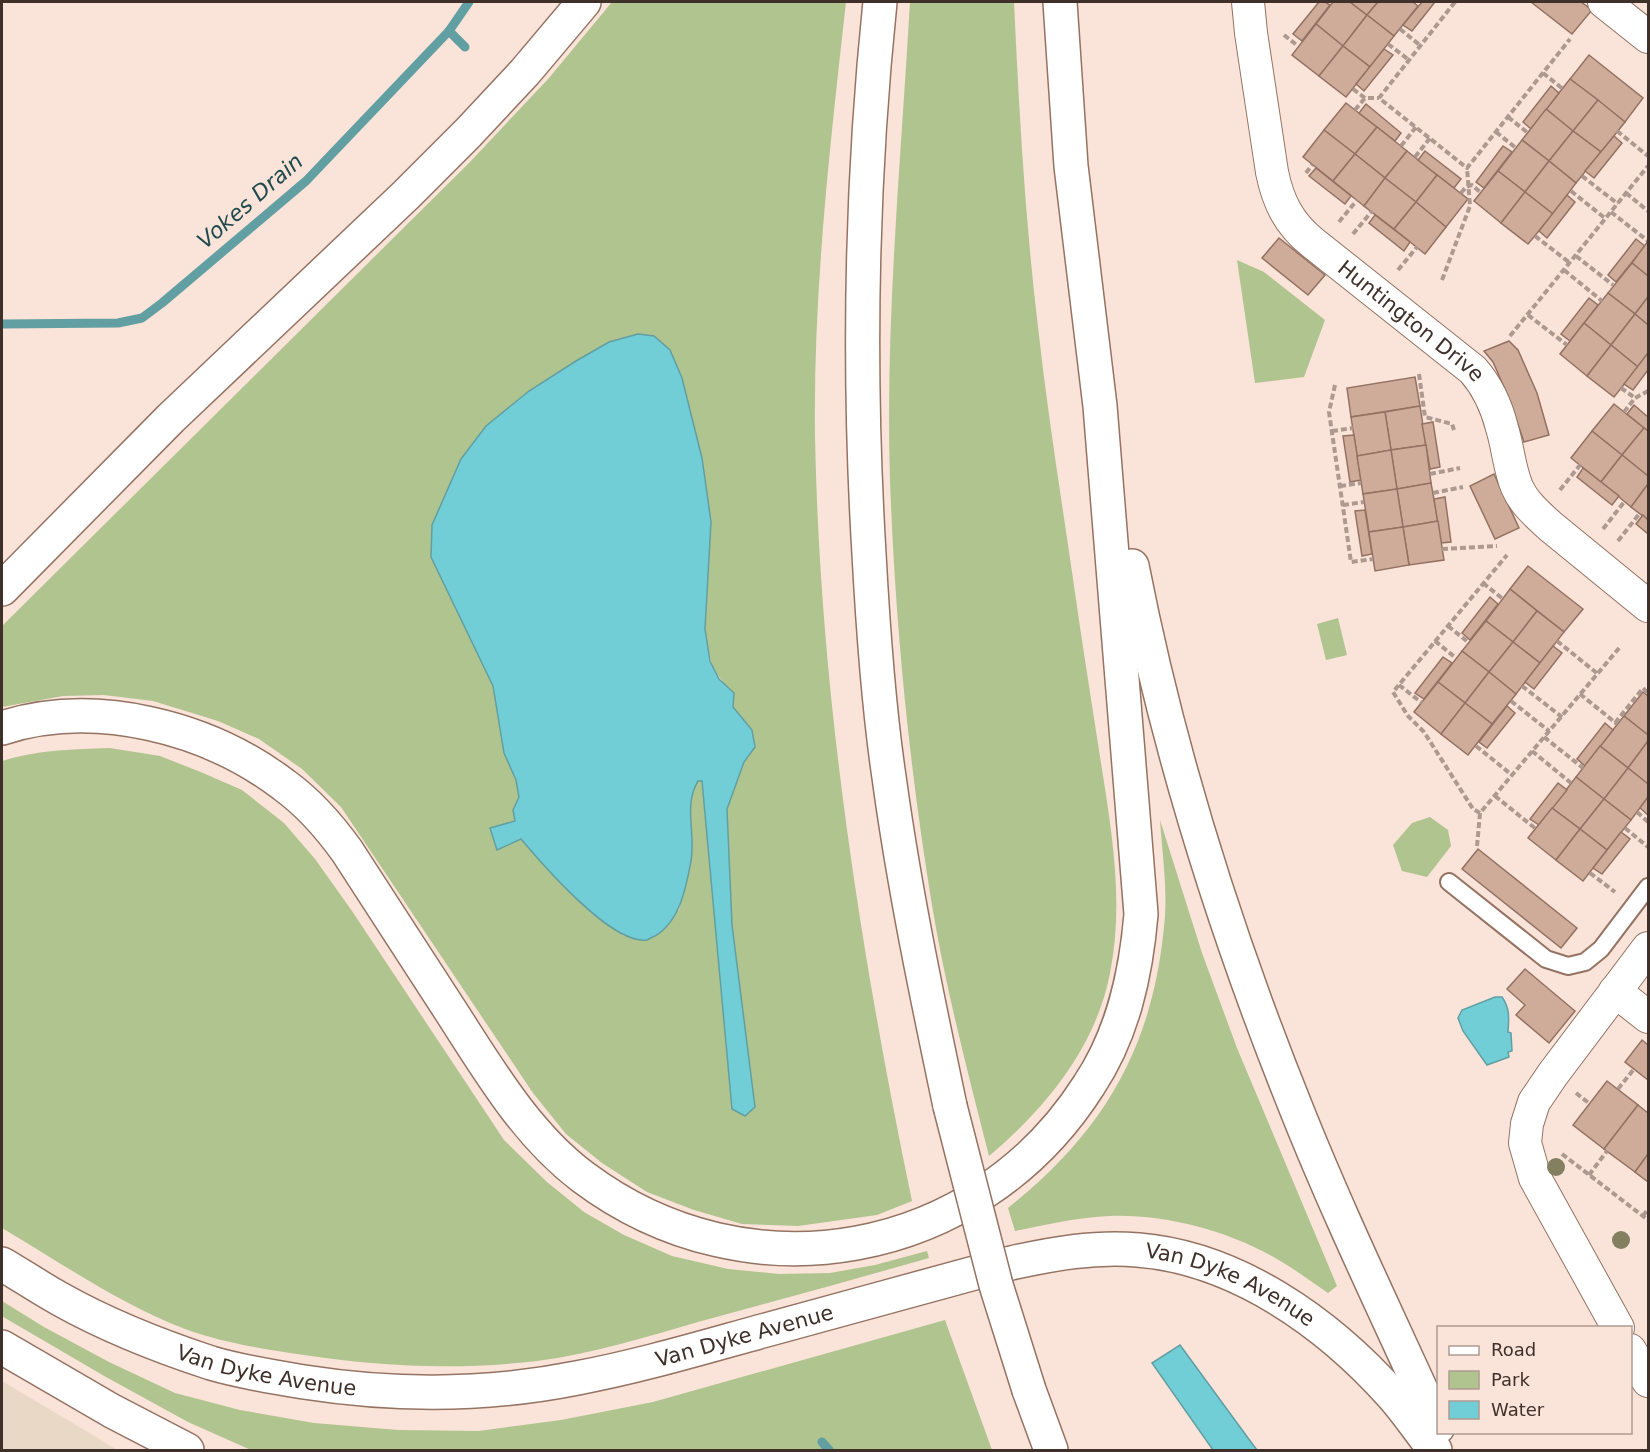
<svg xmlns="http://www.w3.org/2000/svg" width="1650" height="1452" viewBox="0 0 1650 1452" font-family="'DejaVu Sans',sans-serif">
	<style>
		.industrial { fill: #ead8c7 }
		.green { fill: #afc48e; fill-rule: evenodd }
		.water { fill: #71ced6; stroke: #629fa2; stroke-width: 1.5 }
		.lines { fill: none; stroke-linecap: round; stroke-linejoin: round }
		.stream { stroke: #629fa2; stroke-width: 9 }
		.building { fill: #cfab9a; stroke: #937262; stroke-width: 1.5 }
		.service-casing { stroke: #947363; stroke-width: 20 }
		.minor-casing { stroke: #947363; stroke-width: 34 }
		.secondary-casing { stroke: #947363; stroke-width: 36 }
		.motorway-casing { stroke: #947363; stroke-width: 36 }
		.path { stroke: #ad9990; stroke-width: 4; stroke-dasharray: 6 3; stroke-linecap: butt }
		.service { stroke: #fff; stroke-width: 16 }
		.minor { stroke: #fff; stroke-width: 32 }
		.secondary { stroke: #fff; stroke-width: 33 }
		.motorway { stroke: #fff; stroke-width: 33 }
		.motorway-bridge-casing { stroke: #947363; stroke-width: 36; stroke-linecap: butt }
		.motorway-bridge { stroke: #fff; stroke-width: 33 }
		.tree { fill: #838061 }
		.labels { text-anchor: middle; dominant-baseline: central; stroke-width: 6; stroke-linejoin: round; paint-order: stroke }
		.street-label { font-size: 21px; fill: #3f302a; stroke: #fae3d8 }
		.water-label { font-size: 22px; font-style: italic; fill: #1e494d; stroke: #fae3d8 }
	</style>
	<rect width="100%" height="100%" fill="#fae3d8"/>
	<polygon class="industrial" points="2,1381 93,1435 117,1450 2,1450"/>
	<g class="green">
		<path d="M612,2H846C830,146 813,292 815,437C820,694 860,950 912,1201L877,1215L798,1226L742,1224L694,1210L647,1192L602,1163L566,1134L533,1093L341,807L302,769L259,739L218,721L153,701L104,695L63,696L2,707V626L469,163L549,78ZM609,342L705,629C710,660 710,671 734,693L733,707L752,730L755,747L744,762L727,809L732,925V1109L702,781L698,780C683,806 695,832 691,860C689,876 683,894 679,910L624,936C585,909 551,875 521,839L497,850L515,822L513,810L519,797L516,780L504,753L493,686L462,620L446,493L461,459L486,426L529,391Z"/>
		<path d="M910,2H1014C1019,110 1025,219 1038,327C1047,409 1060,490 1072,572C1081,636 1091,699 1101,763C1112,833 1124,903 1110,973C1096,1047 1045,1109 989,1156C968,1073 946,990 932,905C909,765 895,622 890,480C885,321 901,161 910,2Z"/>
		<polygon points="1237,260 1264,272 1325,320 1304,377 1255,383"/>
		<polygon points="1338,618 1347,655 1326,660 1317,624"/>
		<path d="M110,748L160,756L203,773L242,790L284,823L315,859L352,911L504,1140L547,1182L584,1212L624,1235L672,1256L728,1269L779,1274L830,1273L875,1265L927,1251L929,1258C852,1280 775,1301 698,1322C646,1337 592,1354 537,1361C459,1370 382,1367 304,1355C264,1349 223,1343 185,1329C120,1304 61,1263 2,1228V761C37,750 73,749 110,748Z"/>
		<polygon points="1430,817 1448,830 1451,846 1427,877 1402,871 1393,845 1412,823"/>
		<path d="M1160,820L1202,953L1237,1048L1337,1286L1328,1293C1312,1282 1297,1271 1282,1262C1233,1232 1167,1214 1110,1216C1078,1217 1046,1225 1015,1231L1008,1208C1107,1129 1155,1043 1165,916C1167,885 1162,850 1160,820Z"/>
		<polygon points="2,1301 44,1327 109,1362 175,1393 240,1410 314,1423 398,1430 479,1431 561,1420 653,1402 945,1320 992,1450 251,1450 188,1422 106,1377 5,1318 2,1316"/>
	</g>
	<g class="water">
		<path d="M638,334L654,336L670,350L682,378L702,458L711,522L705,629L710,661L719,679L734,693L733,707L752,730L755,747L744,762L727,809L732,925L755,1107L745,1116L732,1109L702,781H698C683,806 696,833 691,861C686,888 680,921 655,936C654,936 647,940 647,940C612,945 543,865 521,839L497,850L490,828L515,821L513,810L519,797L516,780L504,753L493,686L431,557L432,525L461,459L486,426L529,391L576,361L609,342Z"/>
		<path d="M1495,997H1502C1510,1008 1509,1019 1508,1032L1511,1033L1512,1051L1508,1052L1509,1057L1487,1065L1463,1031L1458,1018L1462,1010Z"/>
		<polygon points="1180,1345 1248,1438 1257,1450 1213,1450 1152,1363"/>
	</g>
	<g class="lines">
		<g class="stream">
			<polyline points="449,31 465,47"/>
			<polyline points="2,324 118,323 142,318 162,303 306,181 449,31 469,2"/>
			<polyline points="822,1442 829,1450"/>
		</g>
	</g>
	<g class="building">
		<polygon points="1319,2 1325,2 1330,5 1302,41 1293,34"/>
		<polygon points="1333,2 1350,2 1367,15 1343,46 1316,24"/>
		<polygon points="1350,2 1378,2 1367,15"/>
		<polygon points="1378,2 1413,2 1418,6 1394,36 1367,15"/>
		<polygon points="1422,2 1435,2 1412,31 1403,25"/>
		<polygon points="1531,2 1581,2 1592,10 1572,34"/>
		<polygon points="1367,15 1394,36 1370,67 1343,46"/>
		<polygon points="1316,24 1343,46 1319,76 1292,55"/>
		<polygon points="1343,46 1370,67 1346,97 1319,76"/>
		<polygon points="1384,49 1393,55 1364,91 1356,84"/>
		<polygon points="1589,55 1643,98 1625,122 1570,79"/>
		<polygon points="1570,79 1598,100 1573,131 1546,109"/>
		<polygon points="1551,86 1559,93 1531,129 1523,122"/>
		<polygon points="1598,100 1625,122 1601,152 1573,131"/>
		<polygon points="1346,103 1377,127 1355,154 1324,130"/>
		<polygon points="1366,104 1401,133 1395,141 1359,113"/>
		<polygon points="1546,109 1573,131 1549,161 1522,140"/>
		<polygon points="1377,127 1407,151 1385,178 1355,154"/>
		<polygon points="1324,130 1355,154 1333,181 1303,157"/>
		<polygon points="1573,131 1601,152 1576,183 1549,161"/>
		<polygon points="1614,136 1622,143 1594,178 1585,171"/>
		<polygon points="1522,140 1549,161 1525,192 1498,171"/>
		<polygon points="1503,146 1512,152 1484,188 1476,182"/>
		<polygon points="1407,151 1437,175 1416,202 1385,178"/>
		<polygon points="1425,151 1461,179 1454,188 1418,160"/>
		<polygon points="1355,154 1385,178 1364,206 1333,181"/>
		<polygon points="1549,161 1576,183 1553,214 1525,192"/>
		<polygon points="1316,168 1351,196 1345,204 1309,176"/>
		<polygon points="1498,171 1525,192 1501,223 1474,201"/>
		<polygon points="1437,175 1468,199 1446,227 1416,202"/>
		<polygon points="1385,178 1416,202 1394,229 1364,206"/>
		<polygon points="1525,192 1553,214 1528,244 1501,223"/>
		<polygon points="1567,195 1575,202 1547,238 1539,231"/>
		<polygon points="1416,202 1446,227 1425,254 1394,229"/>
		<polygon points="1375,215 1410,242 1404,251 1369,223"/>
		<polygon points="1279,238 1325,275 1308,295 1262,258"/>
		<polygon points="1636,239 1645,246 1616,282 1608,275"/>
		<polygon points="1648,241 1648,276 1632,263"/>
		<polygon points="1632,263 1648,276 1648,297 1635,314 1608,293"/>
		<polygon points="1608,293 1635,314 1611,345 1584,323"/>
		<polygon points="1648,297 1648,325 1635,314"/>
		<polygon points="1589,298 1598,305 1570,341 1561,334"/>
		<polygon points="1635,314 1648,325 1648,353 1638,367 1611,345"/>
		<polygon points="1584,323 1611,345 1587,376 1560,354"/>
		<polygon points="1509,341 1518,350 1537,393 1549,435 1524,442 1510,401 1493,362 1484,351"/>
		<polygon points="1611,345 1638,367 1614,397 1587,376"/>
		<polygon points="1648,353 1648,370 1633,390 1624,384"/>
		<polygon points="1415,377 1420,406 1351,417 1347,388"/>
		<polygon points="1614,404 1644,428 1622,455 1592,431"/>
		<polygon points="1634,405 1648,417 1648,431 1627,414"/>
		<polygon points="1420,406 1426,445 1391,450 1385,412"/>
		<polygon points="1385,412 1391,450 1357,456 1351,417"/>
		<polygon points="1433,422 1440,467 1430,469 1422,424"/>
		<polygon points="1644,428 1648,431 1648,476 1622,455"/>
		<polygon points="1592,431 1622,455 1601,482 1571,458"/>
		<polygon points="1354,435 1361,480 1350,482 1343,436"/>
		<polygon points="1426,445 1431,483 1397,489 1391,450"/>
		<polygon points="1391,450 1397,489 1363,494 1357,456"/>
		<polygon points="1622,455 1648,476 1648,484 1631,507 1601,482"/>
		<polygon points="1583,468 1619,496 1612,505 1577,477"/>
		<polygon points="1494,474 1519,528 1495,539 1470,486"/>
		<polygon points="1431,483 1438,521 1403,527 1397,489"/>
		<polygon points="1648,484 1648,520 1631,507"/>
		<polygon points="1397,489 1403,527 1369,532 1363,494"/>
		<polygon points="1445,497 1451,542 1441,543 1434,499"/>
		<polygon points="1365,510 1372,554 1362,556 1355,511"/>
		<polygon points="1643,515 1648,520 1648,534 1636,524"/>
		<polygon points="1438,521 1444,560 1409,565 1403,527"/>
		<polygon points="1403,527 1409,565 1375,571 1369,532"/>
		<polygon points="1528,566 1583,609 1564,632 1510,589"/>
		<polygon points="1510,589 1537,611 1513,642 1486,621"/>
		<polygon points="1490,597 1498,604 1470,640 1462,633"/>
		<polygon points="1537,611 1564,632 1540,663 1513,642"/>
		<polygon points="1486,621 1513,642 1489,672 1462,651"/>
		<polygon points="1513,642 1540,663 1516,694 1489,672"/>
		<polygon points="1553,646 1562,653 1534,689 1525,682"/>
		<polygon points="1462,651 1489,672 1465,703 1438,682"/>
		<polygon points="1443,657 1452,663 1424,699 1415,693"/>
		<polygon points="1489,672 1516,694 1492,724 1465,703"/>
		<polygon points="1438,682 1465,703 1441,734 1414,712"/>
		<polygon points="1643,692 1648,696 1648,735 1624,716"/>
		<polygon points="1465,703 1492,724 1468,755 1441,734"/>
		<polygon points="1507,706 1515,713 1487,748 1479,742"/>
		<polygon points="1624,716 1648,735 1648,741 1628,768 1600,746"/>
		<polygon points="1605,723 1613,730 1585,766 1577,759"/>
		<polygon points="1648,741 1648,784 1628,768"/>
		<polygon points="1600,746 1628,768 1604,799 1576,777"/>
		<polygon points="1628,768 1648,784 1648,797 1631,820 1604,799"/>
		<polygon points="1576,777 1604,799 1580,829 1552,808"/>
		<polygon points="1558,783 1567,790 1539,825 1530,819"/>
		<polygon points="1648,797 1648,815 1640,808"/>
		<polygon points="1604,799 1631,820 1607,850 1580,829"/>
		<polygon points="1552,808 1580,829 1556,860 1528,838"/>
		<polygon points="1580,829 1607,850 1583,881 1556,860"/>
		<polygon points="1621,832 1630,839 1602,874 1593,868"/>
		<polygon points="1478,849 1577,928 1561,948 1462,869"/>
		<polygon points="1525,969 1575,1011 1549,1043 1516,1015 1525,1005 1507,989"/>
		<polygon points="1642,1040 1648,1045 1648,1080 1625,1062"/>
		<polygon points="1607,1081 1638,1105 1604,1149 1573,1125"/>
		<polygon points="1638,1105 1648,1113 1648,1154 1635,1172 1604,1149"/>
		<polygon points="1648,1154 1648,1182 1635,1172"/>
	</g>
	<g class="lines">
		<defs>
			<polyline id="service" points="1449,882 1546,959 1568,966 1585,962 1601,949 1648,887"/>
			<g id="minor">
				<path id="s1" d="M1248,2L1251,33L1272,172C1278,202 1289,224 1313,243L1473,370C1487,386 1497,408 1502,428C1508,447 1509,468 1517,487C1524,503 1537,514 1550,526L1648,606"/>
				<polyline points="1604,2 1648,37"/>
				<polyline points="1615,991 1648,1017"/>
				<polyline points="1618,1328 1535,1178 1525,1143 1527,1124 1534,1102 1553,1074 1648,948"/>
				<polyline points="1630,1350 1648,1381"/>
			</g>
			<g id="secondary">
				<path id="s2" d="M2,1264C21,1275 40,1288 60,1299C108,1326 159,1346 211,1363C241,1372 273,1377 304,1382C394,1396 487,1396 577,1378C641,1366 704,1347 766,1330C848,1308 929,1285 1011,1263C1052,1254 1095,1246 1138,1250C1237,1258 1328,1323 1393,1396C1408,1413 1421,1433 1435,1450"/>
				<polyline points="2,1347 112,1411 187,1450"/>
			</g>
			<g id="motorway">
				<path d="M880,2C861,185 858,370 869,554C873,628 878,703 889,777C904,887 927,997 950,1106"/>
				<path d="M1132,566C1168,751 1226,934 1296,1108C1339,1216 1390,1321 1438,1427"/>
				<polyline points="2,589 171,418 406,195 468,133 525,72 584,2"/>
				<path d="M2,728C95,698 208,727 284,785C309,803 329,826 347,851C382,905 417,959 452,1013C490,1072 527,1135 583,1177C748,1301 978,1260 1089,1085C1123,1034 1136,974 1141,914L1100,406L1071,166L1060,2"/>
				<polyline points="1029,1390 1051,1450"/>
			</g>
		</defs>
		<use href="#service" class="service-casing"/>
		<use href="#minor" class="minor-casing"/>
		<use href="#secondary" class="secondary-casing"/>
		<use href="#motorway" class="motorway-casing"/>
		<g class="path">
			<polyline points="1455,2 1379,98 1467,168 1570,39"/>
			<polyline points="1400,29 1421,46"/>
			<polyline points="1284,35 1298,46"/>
			<polyline points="1388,44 1409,60"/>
			<polyline points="1543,73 1563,89"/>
			<polyline points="1353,89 1365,98 1379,98"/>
			<polyline points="1355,110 1365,98"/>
			<polyline points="1508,117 1528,133"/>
			<polyline points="1617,131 1648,156"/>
			<polyline points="1496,132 1516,148"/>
			<polyline points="1401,146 1416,127"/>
			<polyline points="1415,157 1430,138"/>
			<polyline points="1306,173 1312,165"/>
			<polyline points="1582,176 1618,204"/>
			<polyline points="1571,191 1606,219"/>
			<polyline points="1461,193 1466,187 1472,185 1480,192"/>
			<polyline points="1626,193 1648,211"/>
			<polyline points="1611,212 1648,241"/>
			<polyline points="1339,222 1357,200"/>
			<polyline points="1353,234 1372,211"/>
			<polyline points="1535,236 1570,263"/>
			<polyline points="1576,256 1613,285"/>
			<polyline points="1398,270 1417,247"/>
			<polyline points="1564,270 1602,301"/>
			<polyline points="1442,280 1470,206 1467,168"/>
			<polyline points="1528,315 1567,345"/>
			<polyline points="1510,336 1648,166"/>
			<polyline points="1419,374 1425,417 1452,424 1454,430"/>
			<polyline points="1335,385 1329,412 1351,562 1373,559"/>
			<polyline points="1621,388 1635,398"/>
			<polyline points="1624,412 1635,398 1648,391"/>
			<polyline points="1332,431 1353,428"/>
			<polyline points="1430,474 1460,468"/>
			<polyline points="1340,486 1361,483"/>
			<polyline points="1560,490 1580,465"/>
			<polyline points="1433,493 1463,487"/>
			<polyline points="1343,505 1364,502"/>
			<polyline points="1603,529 1625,501"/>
			<polyline points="1618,541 1640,513"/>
			<polyline points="1442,549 1497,546"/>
			<polyline points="1483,583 1503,599"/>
			<polyline points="1448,626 1468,642"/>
			<polyline points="1435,641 1456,658"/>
			<polyline points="1557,641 1598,674"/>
			<polyline points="1399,685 1422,703"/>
			<polyline points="1522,686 1562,717"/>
			<polyline points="1580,694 1617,724"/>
			<polyline points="1511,701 1549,731"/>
			<polyline points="1615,723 1643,688 1648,693"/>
			<polyline points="1544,737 1583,768"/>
			<polyline points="1476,746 1512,775"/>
			<polyline points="1532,751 1571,783"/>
			<polyline points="1495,796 1536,829"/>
			<polyline points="1637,812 1648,822"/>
			<polyline points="1480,813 1473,809 1424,732 1408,716 1393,692 1507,555"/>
			<polyline points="1625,828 1648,847"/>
			<polyline points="1477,846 1480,813 1620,647"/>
			<polyline points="1590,873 1615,892"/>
			<polyline points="1618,1089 1634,1069"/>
			<polyline points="1576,1093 1590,1104"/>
			<polyline points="1562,1154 1648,1220"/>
			<polyline points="1589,1175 1607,1151"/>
			<polyline points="1643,1216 1648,1209"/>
		</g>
		<use href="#service" class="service"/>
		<use href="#minor" class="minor"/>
		<use href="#secondary" class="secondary"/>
		<use href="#motorway" class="motorway"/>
		<defs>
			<polyline id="motorway-bridge" points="950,1106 996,1285 1029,1390"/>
		</defs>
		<use href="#motorway-bridge" class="motorway-bridge-casing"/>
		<use href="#motorway-bridge" class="motorway-bridge"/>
	</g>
	<g class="tree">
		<circle cx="1556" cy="1167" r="9"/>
		<circle cx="1621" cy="1240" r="9"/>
	</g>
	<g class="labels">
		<g class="street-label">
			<text stroke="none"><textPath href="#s1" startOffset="381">Huntington Drive</textPath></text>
			<text stroke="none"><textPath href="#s2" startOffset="1278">Van Dyke Avenue</textPath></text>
			<text stroke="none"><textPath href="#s2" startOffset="774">Van Dyke Avenue</textPath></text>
			<text stroke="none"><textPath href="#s2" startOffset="288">Van Dyke Avenue</textPath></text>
		</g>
		<g class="water-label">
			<text transform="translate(250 201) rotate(-41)">Vokes Drain</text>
		</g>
	</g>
	<rect width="1650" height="1452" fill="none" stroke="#3f302a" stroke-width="6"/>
	<rect x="1437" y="1326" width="195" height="108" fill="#fae3d8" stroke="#af9b92" stroke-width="1.5"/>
	<rect x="1449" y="1346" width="30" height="9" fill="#ffffff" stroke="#af9b92" stroke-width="1.5"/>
	<text x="1491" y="1356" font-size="18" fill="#3f302a">Road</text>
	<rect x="1449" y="1371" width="30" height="18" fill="#afc48e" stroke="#af9b92" stroke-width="1.5"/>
	<text x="1491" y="1386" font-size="18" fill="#3f302a">Park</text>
	<rect x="1449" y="1401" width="30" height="18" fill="#71ced6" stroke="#af9b92" stroke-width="1.5"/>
	<text x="1491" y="1416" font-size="18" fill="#3f302a">Water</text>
</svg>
